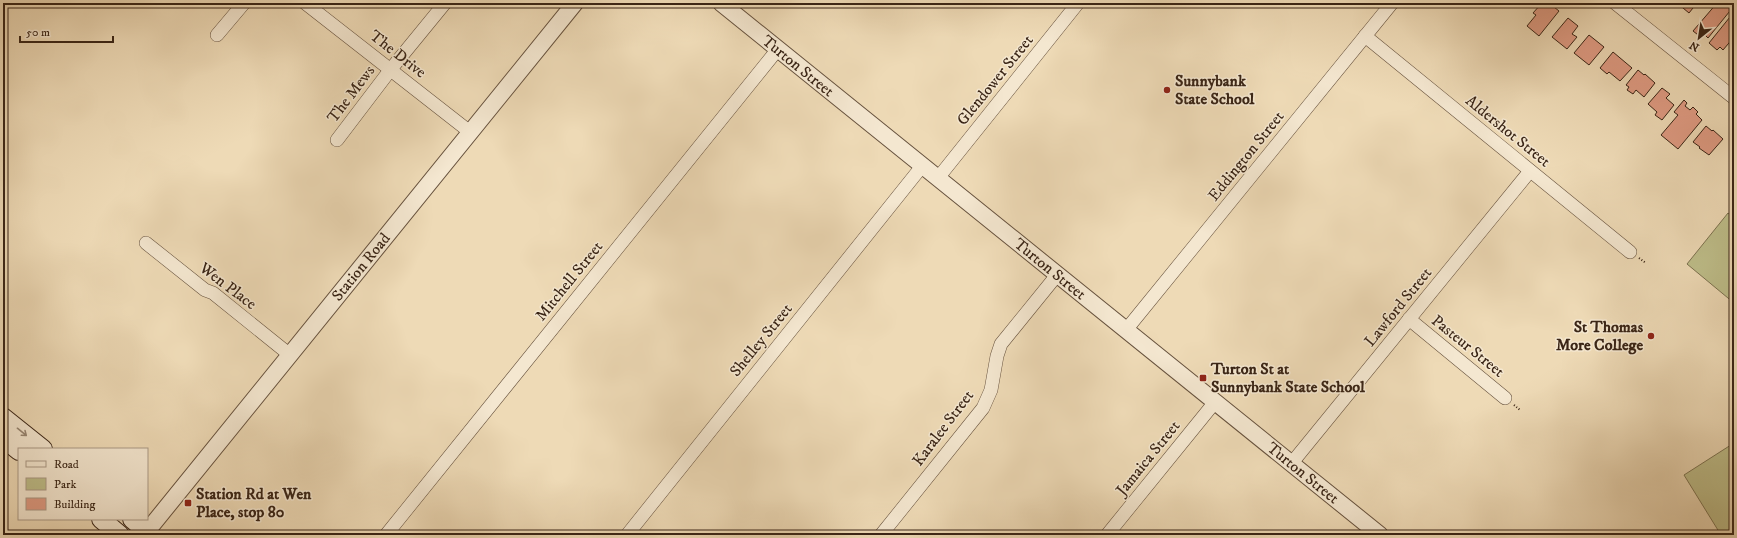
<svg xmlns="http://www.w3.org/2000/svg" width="1737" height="538" viewBox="0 0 1737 538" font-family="'IM FELL DW Pica',serif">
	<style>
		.green { fill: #bebe8a; stroke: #7c7250 }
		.building { fill: #df9b83; stroke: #3a2516 }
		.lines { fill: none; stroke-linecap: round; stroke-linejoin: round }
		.minor-casing { stroke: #67523e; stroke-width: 14 }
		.tertiary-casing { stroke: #67523e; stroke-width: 18 }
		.secondary-casing { stroke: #3a2516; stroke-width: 20 }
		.path { stroke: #3a2516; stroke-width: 2; stroke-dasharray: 1 2; stroke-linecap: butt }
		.minor { stroke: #f4e7d0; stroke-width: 13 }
		.tertiary { stroke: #f4e7d0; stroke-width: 16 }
		.secondary { stroke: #f4e7d0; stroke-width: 18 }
		.oneway { stroke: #978673 }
		.poi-dot { fill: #8f2418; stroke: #f4e7d0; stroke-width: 1.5 }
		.labels { text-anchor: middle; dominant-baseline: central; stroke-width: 3; stroke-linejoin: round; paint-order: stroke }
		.street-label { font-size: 16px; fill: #3a2516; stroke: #f4e7d0 }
		.poi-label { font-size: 16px; font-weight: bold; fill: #3a2516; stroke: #f4e7d0; text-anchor: start }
	</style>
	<rect width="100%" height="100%" fill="#eedab6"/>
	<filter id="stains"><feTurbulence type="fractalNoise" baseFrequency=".005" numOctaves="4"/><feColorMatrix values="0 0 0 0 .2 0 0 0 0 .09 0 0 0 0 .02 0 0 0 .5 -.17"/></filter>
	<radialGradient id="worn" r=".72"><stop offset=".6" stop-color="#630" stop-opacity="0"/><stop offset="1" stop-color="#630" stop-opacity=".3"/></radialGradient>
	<g class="green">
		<polygon points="1728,213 1734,218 1734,303 1687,264"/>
		<polygon points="1734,443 1734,535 1721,535 1684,475"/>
	</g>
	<g class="building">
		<polygon points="1518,3 1531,3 1527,7 1524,5 1521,8 1517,4"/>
		<polygon points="1544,3 1549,3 1559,11 1539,36 1527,26 1536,15 1533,13 1541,4 1542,5"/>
		<polygon points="1677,3 1697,3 1689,13"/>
		<polygon points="1717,3 1733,3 1734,6 1708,38 1705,35 1702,38 1693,31"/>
		<polygon points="1734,12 1734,37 1723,50 1720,47 1717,50 1709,43"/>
		<polygon points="1568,18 1578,26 1572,34 1577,37 1567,49 1552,37"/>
		<polygon points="1589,35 1604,47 1589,65 1574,53"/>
		<polygon points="1613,52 1632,68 1620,81 1609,72 1607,74 1600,68"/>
		<polygon points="1638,70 1644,75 1645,74 1655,83 1644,97 1636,90 1633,94 1627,90 1629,87 1626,85"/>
		<polygon points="1662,88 1670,94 1666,98 1674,105 1662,120 1655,115 1657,112 1648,104"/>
		<polygon points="1684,100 1687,103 1685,106 1690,110 1693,107 1698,112 1696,114 1702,120 1678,149 1661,135 1678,115 1674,112"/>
		<polygon points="1706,126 1712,131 1713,130 1723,139 1709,155 1699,148 1700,147 1693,142"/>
	</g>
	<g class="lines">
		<defs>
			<g id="minor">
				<polyline points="305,3 470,132"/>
				<polyline points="1615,3 1734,98"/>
				<polyline points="217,35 244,3"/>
				<polyline points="1365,36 1630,252"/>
				<polyline points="337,140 391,69 445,3"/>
				<polyline points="938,178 1078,3"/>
				<polyline points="146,243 205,290 213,293 290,355"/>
				<polyline points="1409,319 1505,398"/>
				<polyline points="1126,330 1392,3"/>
				<polyline points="1291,464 1530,171"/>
				<polyline points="386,535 778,49"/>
				<polyline points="627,535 923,165"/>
				<polyline points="881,535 983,408 991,390 997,356 1001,344 1057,275"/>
				<polyline points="1107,535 1215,402"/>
			</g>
			<g id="tertiary">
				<polyline points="721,3 1380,535"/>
				<polyline points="144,535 575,3"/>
			</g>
			<g id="secondary">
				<polyline points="3,417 43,449"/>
				<polyline points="3,438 19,451"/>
				<polyline points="101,519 120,535"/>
				<polyline points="132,519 151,535"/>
			</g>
		</defs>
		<use href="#minor" class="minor-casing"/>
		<use href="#tertiary" class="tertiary-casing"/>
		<use href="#secondary" class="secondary-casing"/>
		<g class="path">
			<polyline points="1639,258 1646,263"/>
			<polyline points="1514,405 1520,410"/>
		</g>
		<use href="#minor" class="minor"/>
		<use href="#tertiary" class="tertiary"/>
		<use href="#secondary" class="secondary"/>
	</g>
	<defs><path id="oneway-shaft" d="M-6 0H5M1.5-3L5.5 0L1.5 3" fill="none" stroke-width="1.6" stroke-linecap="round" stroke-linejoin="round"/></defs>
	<use class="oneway" href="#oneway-shaft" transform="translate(22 432) rotate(39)"/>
	<g class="poi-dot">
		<circle cx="1167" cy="90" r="4"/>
		<circle cx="1651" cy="336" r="4"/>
		<rect x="1199" y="374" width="8" height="8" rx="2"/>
		<rect x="184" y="499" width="8" height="8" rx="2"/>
	</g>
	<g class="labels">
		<g class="street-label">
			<text transform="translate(398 54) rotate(38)">The Drive</text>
			<text transform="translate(798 66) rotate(39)">Turton Street</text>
			<text transform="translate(995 80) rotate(-51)">Glendower Street</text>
			<text transform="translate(351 94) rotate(-53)">The Mews</text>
			<text transform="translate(1508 131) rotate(39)">Aldershot Street</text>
			<text transform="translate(1246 156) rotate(-51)">Eddington Street</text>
			<text transform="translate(361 267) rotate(-51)">Station Road</text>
			<text transform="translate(1050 269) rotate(39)">Turton Street</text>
			<text transform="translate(569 281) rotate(-51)">Mitchell Street</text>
			<text transform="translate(228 286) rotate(37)">Wen Place</text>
			<text transform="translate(1398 307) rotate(-51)">Lawford Street</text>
			<text transform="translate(761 340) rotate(-51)">Shelley Street</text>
			<text transform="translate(1468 346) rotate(39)">Pasteur Street</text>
			<text transform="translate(943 428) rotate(-53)">Karalee Street</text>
			<text transform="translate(1148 458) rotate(-51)">Jamaica Street</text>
			<text transform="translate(1303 473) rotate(39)">Turton Street</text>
		</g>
		<g class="poi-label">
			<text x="1175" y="81">Sunnybank<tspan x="1175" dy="18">State School</tspan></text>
			<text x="1643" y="327" text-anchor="end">St Thomas<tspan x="1643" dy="18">More College</tspan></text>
			<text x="1211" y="369">Turton St at<tspan x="1211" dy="18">Sunnybank State School</tspan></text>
			<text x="196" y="494">Station Rd at Wen<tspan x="196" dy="18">Place, stop 80</tspan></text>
		</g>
	</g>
	<rect width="1737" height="538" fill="none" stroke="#eedab6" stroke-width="16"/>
	<rect x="4" y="4" width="1729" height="530" fill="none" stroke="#3a2516" stroke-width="2"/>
	<rect x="8" y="8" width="1721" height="522" fill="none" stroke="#3a2516"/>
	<rect x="18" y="448" width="130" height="72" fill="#f4e7d0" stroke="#aa9986"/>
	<rect x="26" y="461" width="20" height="6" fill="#f4e7d0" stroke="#aa9986"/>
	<text x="54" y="468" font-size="12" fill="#3a2516">Road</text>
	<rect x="26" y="478" width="20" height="12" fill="#bebe8a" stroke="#aa9986"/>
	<text x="54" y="488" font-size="12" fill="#3a2516">Park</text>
	<rect x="26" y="498" width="20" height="12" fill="#df9b83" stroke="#aa9986"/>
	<text x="54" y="508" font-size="12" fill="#3a2516">Building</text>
	<g transform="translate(1699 38) rotate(210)" stroke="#f4e7d0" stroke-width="3" paint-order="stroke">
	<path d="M0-3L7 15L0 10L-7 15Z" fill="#3a2516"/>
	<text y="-6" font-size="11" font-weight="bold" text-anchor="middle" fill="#3a2516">N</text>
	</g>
	<path d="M20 36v6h93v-6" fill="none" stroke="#3a2516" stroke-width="2"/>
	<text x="26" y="36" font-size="12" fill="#3a2516" stroke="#f4e7d0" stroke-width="3" paint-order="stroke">50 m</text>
	<rect width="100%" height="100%" filter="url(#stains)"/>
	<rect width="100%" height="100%" fill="url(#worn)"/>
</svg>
